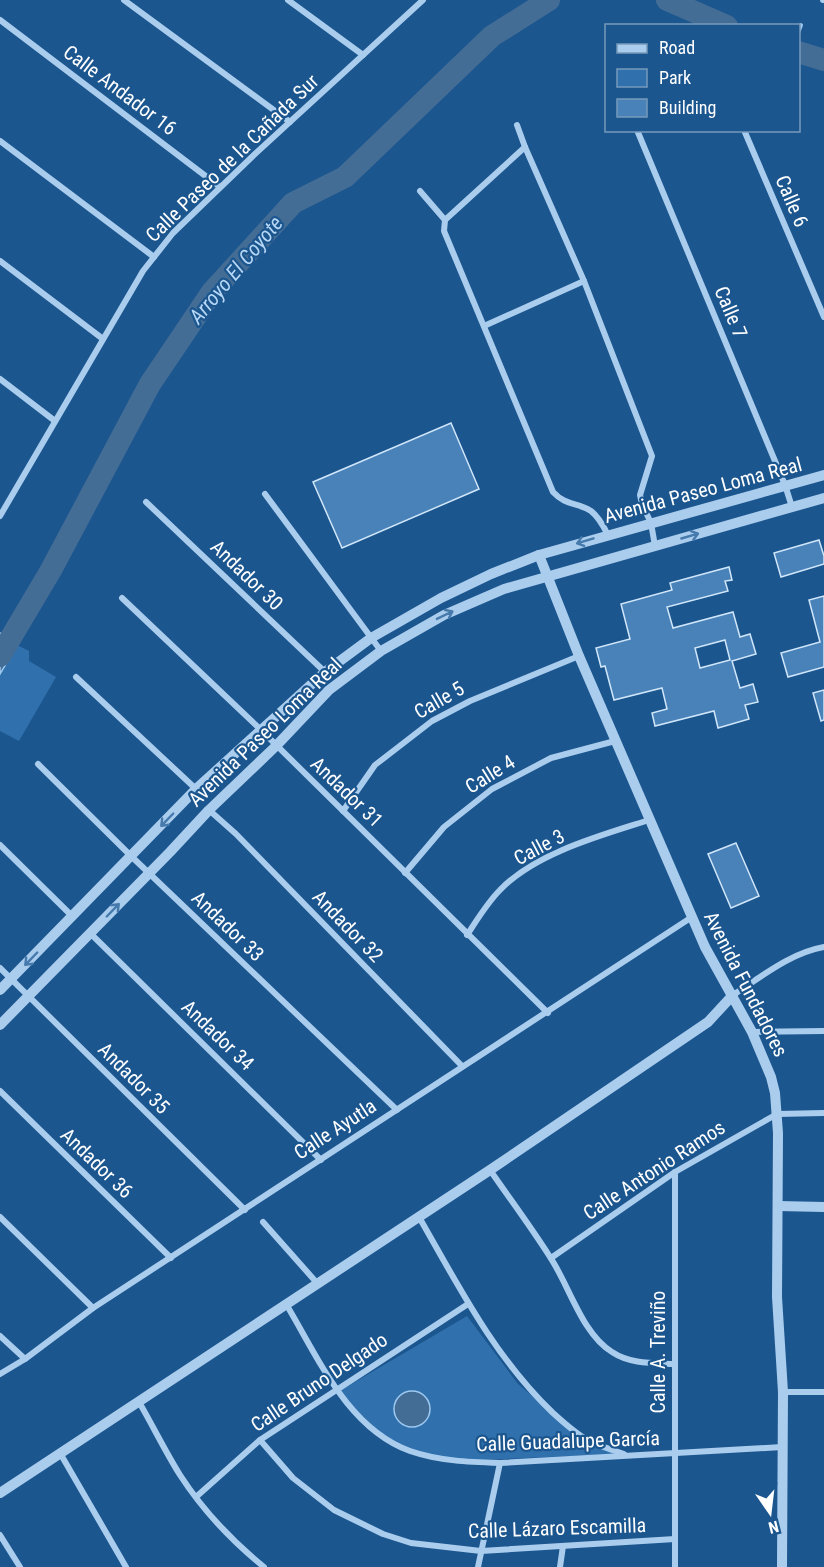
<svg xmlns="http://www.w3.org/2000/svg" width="824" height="1567" viewBox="0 0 824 1567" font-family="'Roboto Condensed',sans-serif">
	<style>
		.green { fill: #2f70ad }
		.water { fill: #446d96; stroke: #9dc9f0; stroke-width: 1.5 }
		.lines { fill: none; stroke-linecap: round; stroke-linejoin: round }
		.stream { stroke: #9dc9f0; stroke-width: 4 }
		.river { stroke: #446d96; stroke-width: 22 }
		.building { fill: #4982b8; stroke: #d0e6fa; stroke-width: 1.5; fill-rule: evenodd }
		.minor { stroke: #aacdee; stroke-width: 6 }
		.tertiary { stroke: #aacdee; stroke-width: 10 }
		.oneway { stroke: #477aac }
		.labels { text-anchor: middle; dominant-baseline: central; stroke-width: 4.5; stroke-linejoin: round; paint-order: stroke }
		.street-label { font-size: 20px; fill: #fff; stroke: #1c568f }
		.water-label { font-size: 21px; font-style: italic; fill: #b6d7f5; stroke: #1c568f }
	</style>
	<rect width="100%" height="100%" fill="#1c568f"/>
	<g class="green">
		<polygon points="17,645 29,651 29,661 56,677 19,741 0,731 0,674"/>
		<polygon points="467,1316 518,1384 586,1441 617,1454 456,1461 429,1456 386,1439 338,1392"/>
	</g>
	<g class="water">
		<polygon points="1,633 19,642 0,674 0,635"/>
		<circle cx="412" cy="1409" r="18"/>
	</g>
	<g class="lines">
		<polyline class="stream" points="798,33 801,25"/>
		<g class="river">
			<polyline points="667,0 727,26"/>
			<polyline points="798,52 824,60"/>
			<polyline points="0,656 51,570 150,384 212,292 293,203 345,177 492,36 549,0"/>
		</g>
	</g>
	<g class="building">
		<polygon points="451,423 479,489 342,548 313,482"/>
		<polygon points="819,540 824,556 824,564 781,577 774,553"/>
		<path d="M729,567L732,580L725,581L728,591L667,607L673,628L733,612L740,637L750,634L756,654L732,661L740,688L753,684L758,702L745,705L749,719L718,728L714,711L655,726L652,713L667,709L662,688L614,700L605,666L601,667L596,648L630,639L621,604L672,590L670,583ZM725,640L730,660L700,668L695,648Z"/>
		<polygon points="824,596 824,667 788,677 781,653 820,642 809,600"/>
		<polygon points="824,690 824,720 821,721 813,693"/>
		<polygon points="736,843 759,896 731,908 708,854"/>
	</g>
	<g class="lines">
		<g class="minor">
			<polyline points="124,0 290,122"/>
			<polyline points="288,0 363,55"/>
			<polyline points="823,0 824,0"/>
			<polyline points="0,20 220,187"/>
			<polyline points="517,125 525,147 584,281 652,456 640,495 642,504 651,523 655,546"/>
			<polyline points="637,130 785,485 792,507"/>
			<polyline points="744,130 824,317"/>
			<polyline points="0,141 154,257"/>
			<path d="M420,191L445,220L444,231L553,492C566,506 577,502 591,511C599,517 604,527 608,535"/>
			<polyline points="445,220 525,147"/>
			<polyline points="0,261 103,339"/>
			<polyline points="484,326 584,281"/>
			<polyline points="0,379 55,421"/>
			<polyline points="265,494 381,651"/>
			<polyline points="146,502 325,672"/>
			<polyline points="0,516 143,271 173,233 256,153 423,0"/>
			<polyline points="122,598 260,729 548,1013"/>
			<polyline points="76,677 196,789"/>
			<polyline points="38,764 131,856 397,1110"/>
			<polyline points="209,810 236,834 462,1066"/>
			<polyline points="343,811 375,765 432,721 470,701 579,656"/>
			<polyline points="0,845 72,916"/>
			<polyline points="405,873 444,827 492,789 551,758 615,741"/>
			<polyline points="91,934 321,1160"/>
			<path d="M467,935C477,920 487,903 500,890C535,853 602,835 649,820"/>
			<polyline points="0,968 245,1210"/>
			<path d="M733,995C761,977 790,953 824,947"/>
			<polyline points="752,1032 824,1031"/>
			<polyline points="0,1091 171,1258"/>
			<path d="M490,1170C510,1199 531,1227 550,1257C569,1285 582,1334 612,1352C630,1364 652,1363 674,1364"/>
			<polyline points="0,1217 93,1308"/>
			<path d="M419,1217C458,1285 495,1358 553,1413C564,1423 576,1434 589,1441C600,1446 612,1450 624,1454"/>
			<polyline points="263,1222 317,1283"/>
			<polyline points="551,1258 675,1172 777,1114 824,1113"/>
			<path d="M286,1304C318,1357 347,1428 410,1451C439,1461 469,1462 500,1463L782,1447"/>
			<polyline points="0,1336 25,1359"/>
			<polyline points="0,1374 25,1359 93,1308 692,917"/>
			<polyline points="783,1392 824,1392"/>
			<path d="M139,1402C153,1426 165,1451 180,1475C202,1509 232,1541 264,1567"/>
			<polyline points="260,1440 293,1478 334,1510 383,1534 411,1543 481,1551 675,1539"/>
			<polyline points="60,1453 126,1567"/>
			<polyline points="196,1497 260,1440 468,1304"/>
			<polyline points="0,1535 20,1567"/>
			<polyline points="478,1567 500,1463"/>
			<polyline points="560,1567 563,1546"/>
			<polyline points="675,1567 675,1172"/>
		</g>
		<g class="tertiary">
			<polyline points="539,555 579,656 692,917 705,947 752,1032 771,1077 775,1093 778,1133 777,1297 783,1392 782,1567"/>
			<polyline points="0,990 196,789 325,672 371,638 441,598 491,574 539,555 824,475"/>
			<polyline points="0,1025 170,852 209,810 276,746 329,690 381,651 444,615 504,589 824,498"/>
			<polyline points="778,1206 824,1207"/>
			<polyline points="0,1493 490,1170 708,1022 733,995"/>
		</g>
	</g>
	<defs><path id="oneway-shaft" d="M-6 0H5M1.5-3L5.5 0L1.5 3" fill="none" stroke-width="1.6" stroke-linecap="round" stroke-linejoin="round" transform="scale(1.5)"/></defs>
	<g class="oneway">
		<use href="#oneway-shaft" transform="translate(690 536) rotate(-16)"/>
		<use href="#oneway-shaft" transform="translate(585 541) rotate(163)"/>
		<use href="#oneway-shaft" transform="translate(445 615) rotate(-26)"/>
		<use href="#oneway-shaft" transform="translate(167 820) rotate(134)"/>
		<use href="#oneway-shaft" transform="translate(113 910) rotate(-46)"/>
		<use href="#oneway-shaft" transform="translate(31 959) rotate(134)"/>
	</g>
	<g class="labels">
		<g class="street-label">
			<text transform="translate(120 90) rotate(37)">Calle Andador 16</text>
			<text transform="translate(232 158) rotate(-44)">Calle Paseo de la Cañada Sur</text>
			<text transform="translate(792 201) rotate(67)">Calle 6</text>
			<text transform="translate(731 312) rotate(67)">Calle 7</text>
			<text transform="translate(703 490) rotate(-15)">Avenida Paseo Loma Real</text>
			<text transform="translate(247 575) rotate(44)">Andador 30</text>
			<text transform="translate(439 700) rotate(-30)">Calle 5</text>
			<text transform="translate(265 732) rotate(-44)">Avenida Paseo Loma Real</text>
			<text transform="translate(490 774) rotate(-32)">Calle 4</text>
			<text transform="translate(347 792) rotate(44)">Andador 31</text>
			<text transform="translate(539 847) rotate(-28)">Calle 3</text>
			<text transform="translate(228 926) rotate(44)">Andador 33</text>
			<text transform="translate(348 926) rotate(46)">Andador 32</text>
			<text transform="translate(746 984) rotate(63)">Avenida Fundadores</text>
			<text transform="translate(218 1035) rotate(44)">Andador 34</text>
			<text transform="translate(134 1078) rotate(45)">Andador 35</text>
			<text transform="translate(335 1129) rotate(-33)">Calle Ayutla</text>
			<text transform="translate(97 1163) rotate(44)">Andador 36</text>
			<text transform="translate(654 1170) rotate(-33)">Calle Antonio Ramos</text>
			<text transform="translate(658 1352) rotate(-90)">Calle A. Treviño</text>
			<text transform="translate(319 1382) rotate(-34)">Calle Bruno Delgado</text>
			<text transform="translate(568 1441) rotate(-2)">Calle Guadalupe García</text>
			<text transform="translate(557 1528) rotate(-2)">Calle Lázaro Escamilla</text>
		</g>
		<g class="water-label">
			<text transform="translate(236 270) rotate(-50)">Arroyo El Coyote</text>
		</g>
	</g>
	<rect x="605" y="24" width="195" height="108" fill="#1c568f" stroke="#779abc" stroke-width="1.5"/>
	<rect x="617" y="44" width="30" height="9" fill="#aacdee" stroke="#779abc" stroke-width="1.5"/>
	<text x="659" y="54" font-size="18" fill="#ffffff">Road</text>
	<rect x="617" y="69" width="30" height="18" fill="#2f70ad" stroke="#779abc" stroke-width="1.5"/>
	<text x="659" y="84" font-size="18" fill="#ffffff">Park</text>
	<rect x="617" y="99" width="30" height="18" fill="#4982b8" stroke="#779abc" stroke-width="1.5"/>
	<text x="659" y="114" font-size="18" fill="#ffffff">Building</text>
	<g transform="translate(770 1513) rotate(166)" stroke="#1c568f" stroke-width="4.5" paint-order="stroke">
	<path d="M0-4.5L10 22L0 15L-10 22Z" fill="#ffffff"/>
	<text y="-9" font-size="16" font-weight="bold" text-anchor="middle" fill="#ffffff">N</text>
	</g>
</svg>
